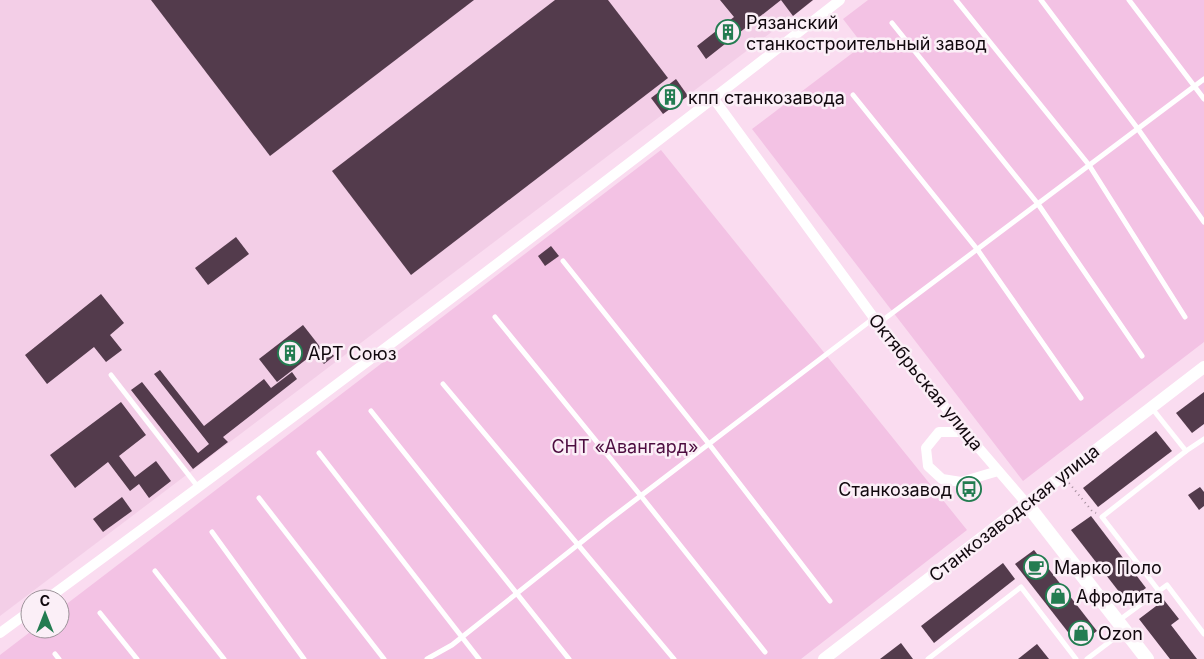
<svg xmlns="http://www.w3.org/2000/svg" width="1204" height="659" viewBox="0 0 1204 659" font-family="Inter,sans-serif">
	<style>
		.built { fill: #f3cee7 }
		.green { fill: #f3c2e4 }
		.building { fill: #533b4c }
		.lines { fill: none; stroke-linecap: round; stroke-linejoin: round }
		.path { stroke: #a48e9d; stroke-width: 2; stroke-dasharray: 1 4; stroke-linecap: butt }
		.service { stroke: #fff; stroke-width: 5 }
		.minor { stroke: #fff; stroke-width: 10 }
		.tertiary { stroke: #fff; stroke-width: 12 }
		.secondary { stroke: #fff; stroke-width: 14 }
		.labels { text-anchor: middle; dominant-baseline: central; stroke-width: 5; stroke-linejoin: round; paint-order: stroke }
		.poi-label { font-size: 18px; fill: #11080e; stroke: #fbeff7; text-anchor: start }
		.street-label { font-size: 18px; fill: #11080e; stroke: #fbeff7 }
		.park-label { font-size: 18px; fill: #4d0d40; stroke: #fbeff7 }
	</style>
	<rect width="100%" height="100%" fill="#fadcf0"/>
	<polygon class="built" points="0,0 814,0 0,616"/>
	<g class="green">
		<polygon points="868,0 1204,0 1204,342 1023,481 752,129 863,45 843,19"/>
		<polygon points="661,150 967,530 801,659 0,659 0,655 34,629 60,629 60,609"/>
	</g>
	<g class="building">
		<polygon points="151,0 474,0 270,156"/>
		<polygon points="555,0 608,0 668,78 411,275 332,171"/>
		<polygon points="720,0 813,0 793,16 781,0 706,59 697,46 734,17"/>
		<polygon points="676,79 688,96 663,114 651,98"/>
		<polygon points="236,237 249,254 208,285 195,268"/>
		<polygon points="551,246 559,256 545,266 538,256"/>
		<polygon points="101,294 124,323 110,335 122,350 106,362 94,347 47,384 25,355"/>
		<polygon points="303,325 321,348 277,382 259,359"/>
		<polygon points="331,352 334,356 324,364 320,360"/>
		<polygon points="160,370 204,426 264,379 271,388 292,372 297,379 223,437 228,442 193,469 131,390 142,382 198,453 209,444 154,374"/>
		<polygon points="1204,392 1204,424 1192,433 1176,413"/>
		<polygon points="121,402 146,435 119,456 135,477 156,461 171,481 149,498 139,484 130,491 108,462 75,488 50,455"/>
		<polygon points="1156,431 1172,451 1098,507 1083,488"/>
		<polygon points="1200,487 1204,492 1204,506 1199,510 1188,495"/>
		<polygon points="122,497 132,511 103,532 93,519"/>
		<polygon points="1091,516 1146,588 1127,602 1071,530"/>
		<polygon points="1034,550 1097,631 1078,645 1015,564"/>
		<polygon points="1003,563 1015,579 934,643 921,626"/>
		<polygon points="1164,600 1179,619 1171,625 1197,659 1170,659 1139,619"/>
		<polygon points="901,643 913,659 880,659"/>
		<polygon points="1037,644 1049,659 1018,659"/>
	</g>
	<g class="lines">
		<polyline class="path" points="1069,483 1092,511 1096,513"/>
		<g class="service">
			<polyline points="956,0 1089,165 1185,317"/>
			<polyline points="1041,0 1138,129 1204,222"/>
			<polyline points="1129,0 1204,99"/>
			<polyline points="892,23 1038,204 1142,356"/>
			<polyline points="853,95 977,249 1081,398"/>
			<polyline points="563,261 709,444 830,601"/>
			<polyline points="495,317 641,496 765,652"/>
			<polyline points="879,323 1204,79"/>
			<polyline points="111,375 198,487"/>
			<polyline points="443,384 674,659"/>
			<polyline points="1151,407 1186,451 1102,517 1159,591"/>
			<polyline points="371,411 569,659"/>
			<polyline points="1186,451 1204,439"/>
			<polyline points="319,453 479,659"/>
			<polyline points="259,498 384,659"/>
			<polyline points="212,532 304,659"/>
			<polyline points="155,571 224,659"/>
			<polyline points="100,613 137,659"/>
			<polyline points="1118,621 1167,585 1204,634"/>
			<polyline points="55,654 59,659"/>
			<polyline points="427,659 452,645 609,520 874,318"/>
			<polyline points="928,659 1021,587 1076,659"/>
			<polyline points="1087,659 1124,631"/>
		</g>
		<g class="minor">
			<polyline points="714,99 874,318 965,432 1026,503"/>
			<polyline points="965,432 939,432 926,448 928,466 942,479 961,482 998,471"/>
			<path d="M47,599C314,403 579,204 840,0"/>
			<polyline points="0,633 30,611"/>
		</g>
		<polyline class="tertiary" points="824,659 1204,367"/>
		<polyline class="secondary" points="1026,503 1147,659"/>
	</g>
	<defs>
		<symbol id="building-ring" viewBox="-11 -11 22 22"><circle r="9.5" fill="#fbeff7" stroke="#237c51" stroke-width="1.5"/><path d="M-4-6H4V6H1V3H-1V6H-4ZM-2.5-4.3h1.7v1.8h-1.7ZM.8-4.3h1.7v1.8H.8ZM-2.5-1h1.7V.8h-1.7ZM.8-1h1.7V.8H.8Z" fill="#237c51"/></symbol>
		<symbol id="bus-ring" viewBox="-11 -11 22 22"><circle r="9.5" fill="#fbeff7" stroke="#237c51" stroke-width="1.5"/><path d="M-5-6H5V4H4V6H2V4H-2V6H-4V4H-5ZM-3.5-4V0h7V-4ZM-3.5 1.2v1.5H-2V1.2ZM2 1.2v1.5H3.5V1.2Z" fill="#237c51"/></symbol>
		<symbol id="cafe-ring" viewBox="-11 -11 22 22"><circle r="9.5" fill="#fbeff7" stroke="#237c51" stroke-width="1.5"/><path d="M-5.5-4.5H6V0H3Q3 3.5 0 3.5H-2.5Q-5.5 3.5-5.5 0ZM3-3.2v2h1.7v-2ZM-6 4.5H4V6H-6Z" fill="#237c51"/></symbol>
		<symbol id="shop-ring" viewBox="-11 -11 22 22"><circle r="9.5" fill="#fbeff7" stroke="#237c51" stroke-width="1.5"/><path d="M-5-2.5h2.3a2.7 3.5 0 0 1 5.4 0H5L5.5 6h-11ZM-1.5-2.5h3a1.5 2.3 0 0 0-3 0Z" fill="#237c51"/></symbol>
	</defs>
	<g fill-rule="evenodd">
		<use href="#building-ring" x="714" y="18" width="28" height="28"/>
		<use href="#building-ring" x="656" y="83" width="28" height="28"/>
		<use href="#building-ring" x="276" y="339" width="28" height="28"/>
		<use href="#bus-ring" x="955" y="475" width="28" height="28"/>
		<use href="#cafe-ring" x="1022" y="553" width="28" height="28"/>
		<use href="#shop-ring" x="1044" y="582" width="28" height="28"/>
		<use href="#shop-ring" x="1067" y="619" width="28" height="28"/>
	</g>
	<g class="labels">
		<g class="poi-label">
			<text x="746" y="22">Рязанский<tspan x="746" dy="21">станкостроительный завод</tspan></text>
			<text x="688" y="97">кпп станкозавода</text>
			<text x="308" y="353">АРТ Союз</text>
			<text x="952" y="489" text-anchor="end">Станкозавод</text>
			<text x="1054" y="567">Марко Поло</text>
			<text x="1076" y="596">Афродита</text>
			<text x="1098" y="633">Ozon</text>
		</g>
		<g class="street-label">
			<text transform="translate(926 382) rotate(51)">Октябрьская улица</text>
			<text transform="translate(1014 513) rotate(-38)">Станкозаводская улица</text>
		</g>
		<g class="park-label">
			<text x="625" y="446">СНТ «Авангард»</text>
		</g>
	</g>
	<g transform="translate(45 614)"><circle r="24" fill="#fbeff7" stroke="#9d939a"/>
	<path d="M0-4L9 19L0 12L-9 19Z" fill="#237c51"/>
	<text y="-8" font-size="14" font-weight="bold" text-anchor="middle" fill="#11080e">С</text>
	</g>
</svg>
